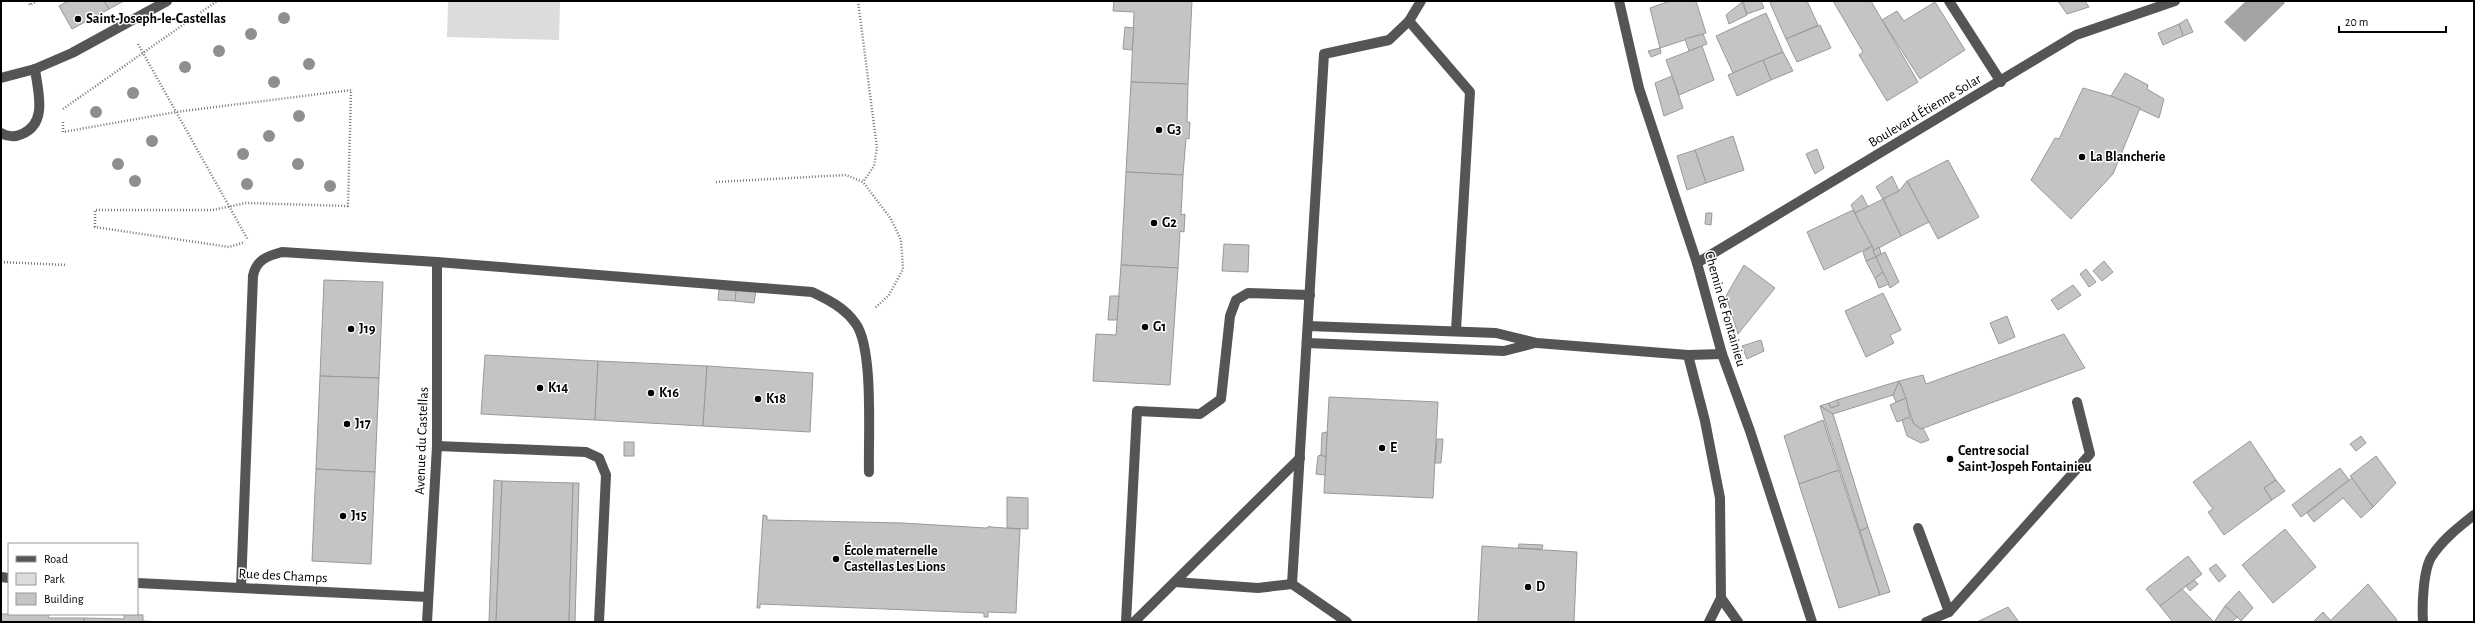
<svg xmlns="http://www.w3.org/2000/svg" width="2475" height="623" viewBox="0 0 2475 623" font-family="'Alegreya Sans',sans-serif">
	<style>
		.green { fill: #dcdcdc }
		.water { fill: #a3a3a3 }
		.building { fill: #c4c4c4; stroke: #999 }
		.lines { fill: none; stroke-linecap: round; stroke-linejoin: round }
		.path { stroke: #777; stroke-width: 2.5; stroke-dasharray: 1 2; stroke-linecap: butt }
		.minor { stroke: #555; stroke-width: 10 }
		.tree { fill: #8f8f8f }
		.poi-dot { fill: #000; stroke: #fff; stroke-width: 1.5 }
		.labels { text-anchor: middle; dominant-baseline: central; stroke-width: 3; stroke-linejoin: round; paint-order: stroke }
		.poi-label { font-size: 14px; font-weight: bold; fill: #000; stroke: #fff; text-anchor: start }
		.street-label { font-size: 14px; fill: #000; stroke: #fff }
	</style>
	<rect width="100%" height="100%" fill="#fff"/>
	<polygon class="green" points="448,1 560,1 559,40 447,37"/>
	<polygon class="water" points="2246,1 2283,1 2285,3 2245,42 2224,22"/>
	<g class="building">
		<polygon points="68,1 104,1 109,9 72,29 59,6"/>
		<polygon points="104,1 124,1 109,9"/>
		<polygon points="1114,1 1192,1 1188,84 1131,82 1134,12 1113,11"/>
		<polygon points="1670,1 1696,1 1706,33 1660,48 1650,8"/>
		<polygon points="1743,1 1761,1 1764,8 1747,14"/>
		<polygon points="1773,1 1807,1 1818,25 1786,39 1770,3"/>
		<polygon points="1833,1 1871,1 1918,82 1887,101 1859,55 1863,52"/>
		<polygon points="2058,1 2085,1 2089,7 2067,14"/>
		<polygon points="1742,2 1747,15 1729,24 1726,15"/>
		<polygon points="1935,2 1965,50 1920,79 1882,20 1897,11 1904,21"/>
		<polygon points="1766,13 1783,52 1733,73 1716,36"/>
		<polygon points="2187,19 2193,32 2183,36 2179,24"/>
		<polygon points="2179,24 2183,36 2163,45 2158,33"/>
		<polygon points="1820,25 1831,48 1797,62 1786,39"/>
		<polygon points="1125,27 1134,28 1132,50 1123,49"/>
		<polygon points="1703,34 1707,44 1689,51 1685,39"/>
		<polygon points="1702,46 1714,80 1679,95 1666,60"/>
		<polygon points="1660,48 1661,53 1651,57 1648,51"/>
		<polygon points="1783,52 1793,71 1771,80 1763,60"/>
		<polygon points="1763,60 1771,80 1737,96 1728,75"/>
		<polygon points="2125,73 2148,85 2147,89 2164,99 2159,118 2111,96"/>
		<polygon points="1672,76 1683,108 1664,116 1655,83"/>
		<polygon points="1131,82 1188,84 1187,122 1190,122 1189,139 1186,138 1183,175 1126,172"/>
		<polygon points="2083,88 2111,96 2140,108 2113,174 2071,219 2031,180 2055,138 2059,139"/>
		<polygon points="1733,136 1744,170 1706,183 1695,150"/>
		<polygon points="1817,149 1824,168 1815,174 1806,154"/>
		<polygon points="1695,150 1706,183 1687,190 1677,156"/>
		<polygon points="1948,160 1979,217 1938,239 1907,181"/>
		<polygon points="1126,172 1183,175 1181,215 1185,214 1184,232 1180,231 1178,268 1121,265"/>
		<polygon points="1892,176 1899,191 1883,199 1876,187"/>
		<polygon points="1907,181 1929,222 1901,236 1883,199 1899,191"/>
		<polygon points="1862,195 1868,207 1855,213 1851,205"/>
		<polygon points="1883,199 1901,236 1873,251 1855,213"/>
		<polygon points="1853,210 1872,246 1824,270 1807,232"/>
		<polygon points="1706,213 1712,213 1711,225 1705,224"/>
		<polygon points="1224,244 1249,245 1248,272 1222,271"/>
		<polygon points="1872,246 1876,257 1866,261 1863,252"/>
		<polygon points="1879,247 1881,253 1876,257 1873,251"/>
		<polygon points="1885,252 1899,282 1890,288 1876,257"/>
		<polygon points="1876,257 1883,272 1875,278 1866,261"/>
		<polygon points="2104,261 2113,272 2102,281 2093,271"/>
		<polygon points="1121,265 1178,268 1170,385 1093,381 1096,334 1116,335"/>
		<polygon points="1744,265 1775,288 1738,334 1726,296"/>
		<polygon points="2086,269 2096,282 2089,287 2080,274"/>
		<polygon points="1883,272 1889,284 1879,288 1875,278"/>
		<polygon points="324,280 383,282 379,378 320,376"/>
		<polygon points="2073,285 2081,295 2058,310 2051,300"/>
		<polygon points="736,288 756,290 754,303 735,301"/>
		<polygon points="719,289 736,291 735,301 718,300"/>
		<polygon points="1883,293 1901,330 1890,335 1894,343 1866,357 1845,311"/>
		<polygon points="1110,296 1119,296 1117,320 1108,320"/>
		<polygon points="2007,316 2015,337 1999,344 1990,323"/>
		<polygon points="2064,334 2085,368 1921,429 1914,424 1899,381 1923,375 1926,384"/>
		<polygon points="1761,340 1764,351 1747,359 1742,346"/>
		<polygon points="485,355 598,361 595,420 481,414"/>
		<polygon points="598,361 707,366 703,426 595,420"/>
		<polygon points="707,366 813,373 810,432 703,426"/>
		<polygon points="320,376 379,378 375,472 316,469"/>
		<polygon points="1899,381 1906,398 1896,402 1893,395"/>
		<polygon points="1899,381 1893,395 1833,414 1820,406 1829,403 1831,408 1839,405 1837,400"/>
		<polygon points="1329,397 1438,402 1433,498 1324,493"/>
		<polygon points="1906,398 1910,417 1897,422 1890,405"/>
		<polygon points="1837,400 1839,405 1831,408 1829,403"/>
		<polygon points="1820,406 1833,414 1868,527 1860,531"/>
		<polygon points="1910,417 1914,424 1921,429 1923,428 1929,440 1921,443 1907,436 1902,420"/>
		<polygon points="1823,420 1839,470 1799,484 1784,436"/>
		<polygon points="1327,432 1326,457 1321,455 1322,433"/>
		<polygon points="2361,436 2366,443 2356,451 2350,444"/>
		<polygon points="1437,439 1443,439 1441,463 1435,463"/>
		<polygon points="2250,441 2276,480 2264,488 2272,500 2224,535 2208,512 2213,509 2193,482"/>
		<rect x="624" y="442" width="10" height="14"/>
		<polygon points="1321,455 1326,457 1325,475 1316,474 1318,456"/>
		<polygon points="2376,456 2396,483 2373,507 2350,476"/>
		<polygon points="2340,468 2349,480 2301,517 2292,505"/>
		<polygon points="316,469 375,472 371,564 312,561"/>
		<polygon points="1839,470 1880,595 1839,608 1799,484"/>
		<polygon points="2352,478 2373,507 2361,518 2343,498 2314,522 2307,513"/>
		<polygon points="494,480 502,481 496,622 489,622"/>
		<polygon points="2276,480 2285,491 2272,500 2264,488"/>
		<polygon points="502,481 573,483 569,622 496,622"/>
		<polygon points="573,483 579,483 575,622 569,622"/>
		<polygon points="1007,497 1028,498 1028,529 1007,528"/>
		<polygon points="763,515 767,516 767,520 902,523 986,528 990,526 990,527 1020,529 1016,613 988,612 988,617 984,617 984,613 760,604 760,608 757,608"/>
		<polygon points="1868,527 1890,592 1880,595 1860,531"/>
		<polygon points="2285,529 2316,567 2273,603 2242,565"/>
		<polygon points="1519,544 1543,545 1542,549 1518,548"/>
		<polygon points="1482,546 1577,552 1574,622 1478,622"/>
		<polygon points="2188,556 2202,574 2160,606 2146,589"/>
		<polygon points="2216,564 2226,576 2219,582 2209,569"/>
		<polygon points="2194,580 2198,584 2190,591 2186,586"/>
		<polygon points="2368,584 2397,620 2395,622 2332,622 2330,621"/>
		<polygon points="2182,589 2213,621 2214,622 2173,622 2160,606"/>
		<polygon points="2239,591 2253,608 2241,621 2225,606"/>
		<polygon points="2225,606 2237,617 2232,622 2214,622"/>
		<polygon points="2008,607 2019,622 1977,622 2004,609"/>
		<polygon points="2323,612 2332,622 2313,622"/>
		<polygon points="1,614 49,614 48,618 84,618 84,622 1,622"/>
		<polygon points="124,614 143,615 143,621 161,622 84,622 84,618 124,619"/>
	</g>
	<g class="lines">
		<g class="path">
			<polyline points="28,1 30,5 37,1"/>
			<polyline points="858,1 877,148 874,166 863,182"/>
			<polyline points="138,44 248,240"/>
			<polyline points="63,109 217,1"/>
			<polyline points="63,122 63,132 176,112 351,90 348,206 246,203 213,210 95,210 95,227 229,247 245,242"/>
			<polyline points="716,182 846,175 863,182 891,219 901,240 903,269 889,295 875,308"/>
			<polyline points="1,262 67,265"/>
		</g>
		<g class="minor">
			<polyline points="1619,1 1639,88 1697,263 1722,354 1750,431 1812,622"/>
			<polyline points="1949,1 2001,82"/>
			<polyline points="1409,21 1470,92 1456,330"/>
			<polyline points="1,78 35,69 72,53 167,1"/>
			<path d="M1,133C7,137 16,137 22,134C48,123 38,92 35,69"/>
			<polyline points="1697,263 2076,35 2175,1"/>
			<polyline points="1308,326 1496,333 1537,343 1688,355 1722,354"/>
			<polyline points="1307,343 1504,351 1535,343"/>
			<polyline points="1688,355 1705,421 1720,498 1721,598 1709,622"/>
			<polyline points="437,446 586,452 599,458 606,475 599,622"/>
			<polyline points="1918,528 1949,612"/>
			<polyline points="1,577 9,578"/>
			<polyline points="1175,582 1258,588 1292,584"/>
			<polyline points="137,583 428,597"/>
			<path d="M241,588L253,276C256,260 267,256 282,252L437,262L812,292C829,300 845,308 856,324C874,350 868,438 869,472"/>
			<polyline points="1721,598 1738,622"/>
			<polyline points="427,622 437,446 437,262"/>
			<polyline points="1126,622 1137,411 1200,414 1221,399 1230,316 1236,300 1248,293 1310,295"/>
			<polyline points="1134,622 1300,458"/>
			<polyline points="1347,622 1292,584 1324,54 1389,40 1409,21 1421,1"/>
			<polyline points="1926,622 1949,612 2090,454 2077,402"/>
			<path d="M2423,622C2422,606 2423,569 2432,556C2443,539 2459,527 2474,515"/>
		</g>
	</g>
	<g class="tree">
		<circle cx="284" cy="18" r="6"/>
		<circle cx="251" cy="34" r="6"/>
		<circle cx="219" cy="51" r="6"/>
		<circle cx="309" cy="64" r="6"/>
		<circle cx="185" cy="67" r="6"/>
		<circle cx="274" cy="82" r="6"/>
		<circle cx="133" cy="93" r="6"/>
		<circle cx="96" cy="112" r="6"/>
		<circle cx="299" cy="116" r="6"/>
		<circle cx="269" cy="136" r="6"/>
		<circle cx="152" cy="141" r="6"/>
		<circle cx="243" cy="154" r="6"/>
		<circle cx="118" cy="164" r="6"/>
		<circle cx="298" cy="164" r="6"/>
		<circle cx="135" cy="181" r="6"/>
		<circle cx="247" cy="184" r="6"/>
		<circle cx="330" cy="186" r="6"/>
	</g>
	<g class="poi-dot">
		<circle cx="78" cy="19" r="4"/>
		<circle cx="1159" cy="130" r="4"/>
		<circle cx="2082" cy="157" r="4"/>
		<circle cx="1154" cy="223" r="4"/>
		<circle cx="1145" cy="327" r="4"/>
		<circle cx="351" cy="329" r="4"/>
		<circle cx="540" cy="388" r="4"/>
		<circle cx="651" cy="393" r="4"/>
		<circle cx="758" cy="399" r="4"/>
		<circle cx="347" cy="424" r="4"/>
		<circle cx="1382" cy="448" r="4"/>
		<circle cx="1950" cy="459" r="4"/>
		<circle cx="343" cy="516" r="4"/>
		<circle cx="836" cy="559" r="4"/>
		<circle cx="1528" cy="587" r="4"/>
	</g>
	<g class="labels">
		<g class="poi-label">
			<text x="86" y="19">Saint-Joseph-le-Castellas</text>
			<text x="1167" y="130">G3</text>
			<text x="2090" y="157">La Blancherie</text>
			<text x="1162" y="223">G2</text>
			<text x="1153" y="327">G1</text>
			<text x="359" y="329">J19</text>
			<text x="548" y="388">K14</text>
			<text x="659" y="393">K16</text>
			<text x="766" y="399">K18</text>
			<text x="355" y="424">J17</text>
			<text x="1390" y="448">E</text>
			<text x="1958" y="451">Centre social<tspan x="1958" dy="16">Saint-Jospeh Fontainieu</tspan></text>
			<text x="351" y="516">J15</text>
			<text x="844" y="551">École maternelle<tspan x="844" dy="16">Castellas Les Lions</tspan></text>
			<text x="1536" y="587">D</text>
		</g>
		<g class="street-label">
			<text transform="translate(1925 111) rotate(-31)">Boulevard Étienne Solar</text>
			<text transform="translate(1725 309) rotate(74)">Chemin de Fontainieu</text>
			<text transform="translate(422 441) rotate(-88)">Avenue du Castellas</text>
			<text transform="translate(283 576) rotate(3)">Rue des Champs</text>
		</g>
	</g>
	<rect width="2475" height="623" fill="none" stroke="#000000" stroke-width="4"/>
	<rect x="8" y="543" width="130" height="72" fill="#ffffff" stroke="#999999"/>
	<rect x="16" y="556" width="20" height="6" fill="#555555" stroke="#999999"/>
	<text x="44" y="563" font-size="12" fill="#000000">Road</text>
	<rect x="16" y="573" width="20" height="12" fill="#dcdcdc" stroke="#999999"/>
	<text x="44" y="583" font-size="12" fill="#000000">Park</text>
	<rect x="16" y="593" width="20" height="12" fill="#c4c4c4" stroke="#999999"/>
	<text x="44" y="603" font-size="12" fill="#000000">Building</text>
	<path d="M2339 26v6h107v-6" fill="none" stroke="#000000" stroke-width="2"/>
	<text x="2345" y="26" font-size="12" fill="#000000" stroke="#ffffff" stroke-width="3" paint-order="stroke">20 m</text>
</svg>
